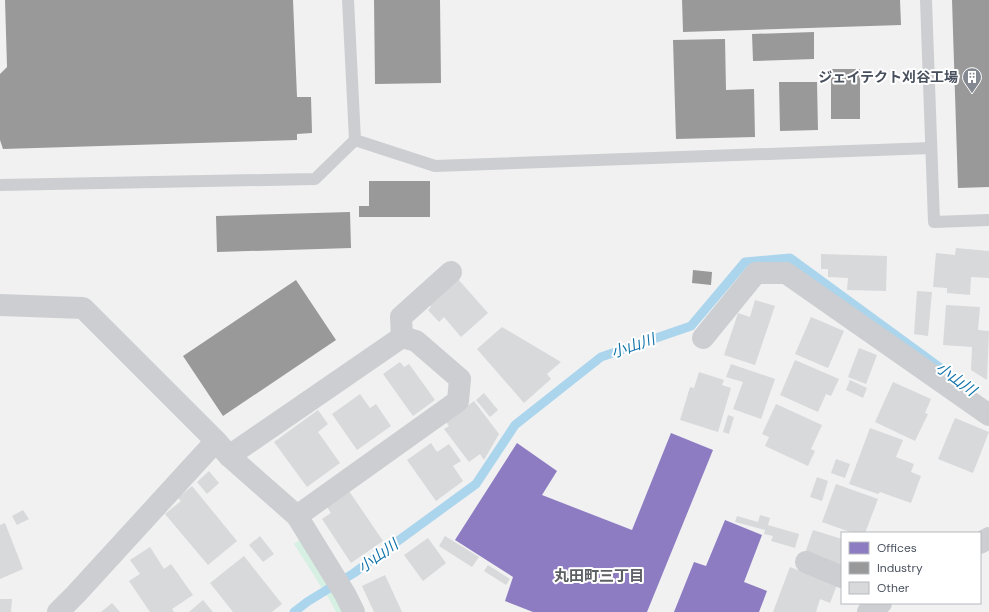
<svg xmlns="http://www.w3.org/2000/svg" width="989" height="612" viewBox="0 0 989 612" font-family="'DM Sans','Noto Sans JP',sans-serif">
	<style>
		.green { fill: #d6f0e3 }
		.offices { fill: #8e7cc3 }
		.industry { fill: #999 }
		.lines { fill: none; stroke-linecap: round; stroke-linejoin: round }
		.stream { stroke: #abd5ed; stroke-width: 9 }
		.building { fill: #d8d9db }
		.lane { stroke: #ccced1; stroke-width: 12 }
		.street { stroke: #ccced1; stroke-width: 22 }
		.labels { text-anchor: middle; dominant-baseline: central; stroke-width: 4; stroke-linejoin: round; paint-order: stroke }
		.poi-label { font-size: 14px; font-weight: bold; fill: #48505d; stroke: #fff; text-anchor: end }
		.water-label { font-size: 15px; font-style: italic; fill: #0e72a9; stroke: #fff }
		.neighbourhood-label { font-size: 15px; font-weight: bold; fill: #5c5f64; stroke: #fff }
	</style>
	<rect width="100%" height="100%" fill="#f1f1f1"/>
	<polygon class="green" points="300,540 345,612 336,612 329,599 294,544"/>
	<g class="offices">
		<polygon points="671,433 713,450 647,612 533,612 505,601 513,577 455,540 517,443 557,471 542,495 632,530"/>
		<polygon points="725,520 762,535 744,582 767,591 759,612 674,612 694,562 706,566"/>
	</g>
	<g class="industry">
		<polygon points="5,0 293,0 297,97 311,97 312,133 297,134 297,140 3,149 0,140 0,74 7,67"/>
		<polygon points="374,0 440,0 441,83 375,84"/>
		<polygon points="682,0 900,0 901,25 683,32"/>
		<polygon points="952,0 989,0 989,187 958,188"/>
		<polygon points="814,32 814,59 753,61 752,34"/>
		<polygon points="725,39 726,90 754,89 755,137 676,139 673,40"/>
		<rect x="831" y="69" width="29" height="50"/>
		<polygon points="779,82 817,82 818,130 780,131"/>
		<polygon points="369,181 430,181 430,217 359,217 359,206 369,206"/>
		<polygon points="350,212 351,248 217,252 216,216"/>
		<polygon points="693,270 712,272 711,285 692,283"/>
		<polygon points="296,280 336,340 223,416 183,356"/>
	</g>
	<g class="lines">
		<polyline class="stream" points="294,612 307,602 354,573 476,484 515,425 601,357 691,326 745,262 790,258 946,372"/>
	</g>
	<g class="building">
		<polygon points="956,248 989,251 989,278 971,277 970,295 947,293 947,288 933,287 936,253 955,255"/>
		<polygon points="821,254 887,256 886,291 847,290 848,278 828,277 828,269 821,269"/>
		<polygon points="457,278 488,313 461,337 444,317 439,322 428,310 431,307 429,304"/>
		<polygon points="917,291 932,292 928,336 914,334"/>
		<polygon points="755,300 775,306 755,365 724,355 738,313 750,317"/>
		<polygon points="946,305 980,307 978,330 989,331 987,380 971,370 972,347 943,345"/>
		<polygon points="811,317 844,331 828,368 795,354"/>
		<polygon points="502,327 561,362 547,374 551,379 524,403 477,349"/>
		<polygon points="859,348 877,355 866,384 848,377"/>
		<polygon points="795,360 839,379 831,396 826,394 818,412 780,395"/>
		<polygon points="400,362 404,367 409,364 435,400 413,416 383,374"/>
		<polygon points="731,364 775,379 761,419 733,409 743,382 726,377"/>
		<polygon points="699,372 724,380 722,385 731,388 718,432 680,420 690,387 694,388"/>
		<polygon points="850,380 867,388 863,398 846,390"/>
		<polygon points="893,382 931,399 925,413 928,414 915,441 875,422"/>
		<polygon points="484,393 498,410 490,417 476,400"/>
		<polygon points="360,394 370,408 376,404 391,426 357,450 332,414"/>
		<polygon points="474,401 499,434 484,460 480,454 469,462 444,429 449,426 446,422"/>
		<polygon points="776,404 822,425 811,449 815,451 808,466 765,446 769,437 762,434"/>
		<polygon points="318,410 328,424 318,432 340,463 307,487 274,442"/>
		<polygon points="728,415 734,417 729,434 723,432"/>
		<polygon points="955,418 989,432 973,473 938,459"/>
		<polygon points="870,428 903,440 896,457 914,464 911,472 921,476 911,503 880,492 878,494 849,484"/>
		<polygon points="431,443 437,452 449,444 461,461 453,466 463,481 436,501 407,460"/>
		<polygon points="836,459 850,464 845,478 831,473"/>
		<polygon points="209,471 219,483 207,494 197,482"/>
		<polygon points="817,477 828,481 822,501 810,497"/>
		<polygon points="836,484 878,499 865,533 853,533 822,522"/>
		<polygon points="192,486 237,541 208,565 165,514 181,501 178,498"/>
		<polygon points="349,491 383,541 351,563 322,519 331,513 327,507"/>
		<polygon points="23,510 29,519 17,525 12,516"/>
		<polygon points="760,515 770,518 768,525 799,534 795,548 771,541 773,536 764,534 765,530 735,522 737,516 758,522"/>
		<polygon points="5,523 23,569 0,579 0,525"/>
		<polygon points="813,530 842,539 842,565 805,553"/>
		<polygon points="260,536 274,554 263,562 249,545"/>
		<polygon points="445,536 479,557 472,567 439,546"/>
		<polygon points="428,538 446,563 423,581 404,555"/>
		<polygon points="150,547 164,569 171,564 193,595 172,609 174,612 150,612 129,581 140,574 130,560"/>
		<polygon points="244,556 282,604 272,612 233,612 210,583"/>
		<polygon points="488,565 510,579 506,585 484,571"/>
		<polygon points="790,567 837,585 830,603 820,599 816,612 773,612"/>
		<polygon points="385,575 402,612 374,612 362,586"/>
		<polygon points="0,599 12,599 11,612 0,612"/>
		<polygon points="203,600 213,612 189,612"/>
		<polygon points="112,603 120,612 101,612"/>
	</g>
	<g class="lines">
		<g class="lane">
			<polyline points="348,0 355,140 435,166 931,148"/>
			<polyline points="926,0 934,222 989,220"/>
			<polyline points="0,185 315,179 355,140"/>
		</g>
		<g class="street">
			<polyline points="0,305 83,308 216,441"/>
			<polyline points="402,337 401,317 451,272"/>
			<polyline points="703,338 756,273 786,273 989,415"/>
			<polyline points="229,456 402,337 416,341 460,379 458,401 297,516"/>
			<polyline points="980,543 989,538"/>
			<polyline points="806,562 842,577"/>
			<polyline points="58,612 76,594 216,441 229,456 297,516 345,594 354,612"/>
			<polyline points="868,612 881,603"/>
		</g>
	</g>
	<defs>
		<symbol id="building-pin" viewBox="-11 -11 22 30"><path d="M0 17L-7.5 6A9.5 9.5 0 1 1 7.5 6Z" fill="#838891" stroke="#fff"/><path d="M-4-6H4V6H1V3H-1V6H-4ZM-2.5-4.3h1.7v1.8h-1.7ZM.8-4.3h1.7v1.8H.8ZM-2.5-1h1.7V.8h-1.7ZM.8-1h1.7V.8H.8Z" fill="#fff"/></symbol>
	</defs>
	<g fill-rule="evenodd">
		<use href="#building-pin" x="961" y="66" width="22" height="30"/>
	</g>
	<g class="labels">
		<g class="poi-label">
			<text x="958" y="77">ジェイテクト刈谷工場</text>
		</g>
		<g class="water-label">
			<text transform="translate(633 346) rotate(-19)">小山川</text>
			<text transform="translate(956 379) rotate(36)">小山川</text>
			<text transform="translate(378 556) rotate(-36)">小山川</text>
		</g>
		<g class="neighbourhood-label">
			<text x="599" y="576">丸田町三丁目</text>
		</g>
	</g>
	<rect x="841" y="532" width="140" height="72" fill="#ffffff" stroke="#b6b9be"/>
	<rect x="849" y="542" width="20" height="12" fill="#8e7cc3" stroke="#b6b9be"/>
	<text x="877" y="552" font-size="12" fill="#48505d">Offices</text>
	<rect x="849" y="562" width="20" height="12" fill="#999999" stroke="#b6b9be"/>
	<text x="877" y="572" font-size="12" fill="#48505d">Industry</text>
	<rect x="849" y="582" width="20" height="12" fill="#d8d9db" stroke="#b6b9be"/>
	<text x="877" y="592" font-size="12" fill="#48505d">Other</text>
</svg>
